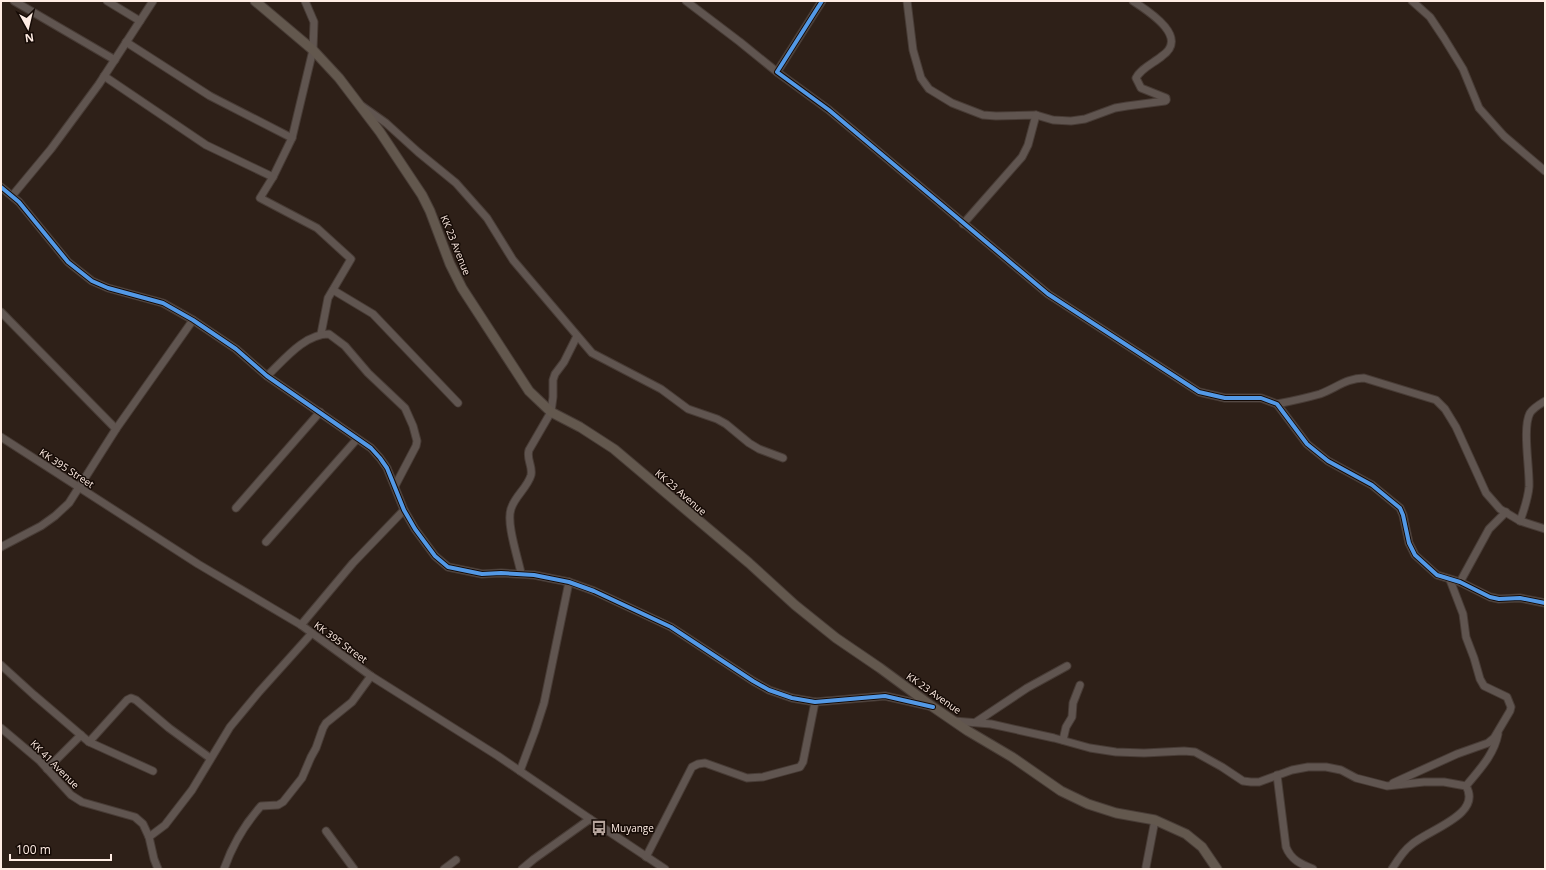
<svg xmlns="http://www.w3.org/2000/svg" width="1546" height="870" viewBox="0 0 1546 870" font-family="'Open Sans',sans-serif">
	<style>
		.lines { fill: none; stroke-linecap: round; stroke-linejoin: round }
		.minor-casing { stroke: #483c36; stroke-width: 9 }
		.major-casing { stroke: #483c36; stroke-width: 11 }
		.minor { stroke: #605550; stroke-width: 7 }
		.major { stroke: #63584e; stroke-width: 9 }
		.cycleway-casing { stroke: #160b06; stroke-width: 6 }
		.cycleway { stroke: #5399e6; stroke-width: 4 }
		.labels { text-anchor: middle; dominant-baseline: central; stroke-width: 3; stroke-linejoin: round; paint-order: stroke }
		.street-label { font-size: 10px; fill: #ffede4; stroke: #160b06 }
		.poi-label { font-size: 10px; fill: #ffede4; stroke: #160b06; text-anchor: start }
	</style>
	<rect width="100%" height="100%" fill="#2e2018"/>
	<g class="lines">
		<defs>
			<g id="minor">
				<polyline points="14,1 115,60"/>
				<polyline points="107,1 140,21"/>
				<polyline points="305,1 314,22 313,50 292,138 273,177 260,198 317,228 351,259 328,298 321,334"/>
				<polyline points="686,1 740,42 777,72"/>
				<polyline points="822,1 777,72 829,110 1048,294 1199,392 1225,398 1261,398 1277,404 1307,444 1328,461 1372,485 1400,508 1403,515 1409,543 1415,555 1437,575 1460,582 1490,597 1499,599 1520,598 1545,603"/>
				<polyline points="907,1 913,50 921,78 929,89 952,103 983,115 996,116 1036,115 1053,120 1071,121 1085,119 1115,108 1127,106 1165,101 1166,100"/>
				<path d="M1133,1C1148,11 1190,37 1162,56C1154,63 1141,68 1136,78L1141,88L1166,98V100"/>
				<polyline points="1412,1 1430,17 1444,38 1463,69 1479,108 1504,136 1545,171"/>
				<polyline points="126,42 210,96 292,138"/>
				<polyline points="104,76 206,145 273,177"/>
				<polyline points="362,106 386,123 418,152 456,183 487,218 513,260 592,353 661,389 688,409 717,419 726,424 749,443 759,449 783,458"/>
				<polyline points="1,187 19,202 68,262 92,281 108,288 163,303 193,320 236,349 267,376 371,448 380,458 387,468 404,510 415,529 435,556 448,567 482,574 501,573 534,575 569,582 594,591 671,627 753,681 769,690 792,698 815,702 885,696 929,706"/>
				<polyline points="12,196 51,149 99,84 153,1"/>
				<polyline points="963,224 1022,157 1028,145 1036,115"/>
				<polyline points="333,290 373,314 458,403"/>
				<polyline points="1,312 116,429"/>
				<path d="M267,376C284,360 304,334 329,334L345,346L368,373L405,408L413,426L417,441L416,446L395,486"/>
				<path d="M1277,404C1292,401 1306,398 1320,394C1336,388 1347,378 1364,378L1436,400L1445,409L1456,427L1486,493L1500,509L1520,521L1545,529"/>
				<polyline points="1,437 198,564 301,625 371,676 498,756 590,819 665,869"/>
				<polyline points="236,508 320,412"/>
				<path d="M1520,521C1524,510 1528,499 1529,487C1530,469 1522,428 1530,413C1533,408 1540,404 1545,401"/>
				<polyline points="266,542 357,439"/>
				<polyline points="1,547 41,526 55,516 69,503 116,429 193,320"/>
				<path d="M521,573C518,558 506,523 511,509C514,497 528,487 531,475C533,466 526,459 529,450L551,412L553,397V380L555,374L564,362L577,336"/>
				<polyline points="1460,582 1489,529 1506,512"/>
				<polyline points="301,625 353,563 404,510"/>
				<polyline points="1,665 34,695 89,742 153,771"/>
				<path d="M954,721L991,724L1054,738L1090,748L1116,752L1144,753L1184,751L1195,752L1222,767L1243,781L1251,782H1259L1292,770L1308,767H1326L1341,770L1356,778L1387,786L1424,782H1444L1466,786C1483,815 1427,830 1411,845C1403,851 1397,861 1392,869"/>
				<polyline points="976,722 1027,688 1067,666"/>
				<polyline points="1,728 39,760 71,795 82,802 135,817 143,824 149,837 154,859 158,869"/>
				<polyline points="1063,740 1066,727 1072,717 1073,703 1080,685"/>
				<polyline points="89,742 127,700 131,698 136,700 169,728 210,758"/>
				<polyline points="47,769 81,735"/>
				<polyline points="520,771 535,731 544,703 569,582"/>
				<path d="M1277,775L1286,847C1291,860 1301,864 1313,869"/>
				<polyline points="1393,783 1457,754 1488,743 1494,738 1510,711 1511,707 1507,697 1484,686 1480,679 1474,658 1466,637 1463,614 1450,580"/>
				<path d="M1466,786C1479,770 1494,755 1498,734"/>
				<polyline points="326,831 354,869"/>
				<polyline points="149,837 165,825 192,790 230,727 259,692 312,633"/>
				<polyline points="646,857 692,767 698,764 705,763 747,778 763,777 800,767 803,762 815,702"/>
				<polyline points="1146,867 1155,820"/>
				<path d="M224,869C232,846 245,824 261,806L278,805L283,802L302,778L311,757L316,748L323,728L326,723L352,702L371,676"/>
				<polyline points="444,869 456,860"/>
				<polyline points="522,869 534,859 590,819"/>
			</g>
			<polyline id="major" points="255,1 313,50 339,78 380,132 422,195 430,211 450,264 462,288 529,391 551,412 580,427 614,449 749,563 795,605 836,638 880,668 933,707 968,731 1012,757 1061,791 1088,804 1116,813 1155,820 1186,834 1202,847 1217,869"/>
		</defs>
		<use href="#minor" class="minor-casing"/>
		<use href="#major" class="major-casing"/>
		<use href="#minor" class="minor"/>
		<use href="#major" class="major"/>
		<defs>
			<g id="cycleway">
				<polyline points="822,1 777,72 829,110 1048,294 1199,392 1225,398 1261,398 1277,404 1307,444 1328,461 1372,485 1400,508 1403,515 1409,543 1415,555 1437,575 1460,582 1490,597 1499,599 1520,598 1545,603"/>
				<polyline points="1,187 19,202 68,262 92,281 108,288 163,303 193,320 236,349 267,376 371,448 380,458 387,468 404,510 415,529 435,556 448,567 482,574 501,573 534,575 569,582 594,591 671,627 753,681 769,690 792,698 815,702 885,696 933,707"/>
			</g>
		</defs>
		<use href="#cycleway" class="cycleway-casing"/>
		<use href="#cycleway" class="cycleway"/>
	</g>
	<defs>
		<symbol id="bus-bare" viewBox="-9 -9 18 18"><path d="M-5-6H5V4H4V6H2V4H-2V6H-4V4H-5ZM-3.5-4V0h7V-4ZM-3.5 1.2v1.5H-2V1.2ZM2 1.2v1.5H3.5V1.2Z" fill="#b6a59d" stroke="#160b06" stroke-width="2.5" paint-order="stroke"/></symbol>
	</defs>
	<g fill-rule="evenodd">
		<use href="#bus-bare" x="588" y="817" width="22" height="22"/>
	</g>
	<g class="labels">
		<g class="street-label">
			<text transform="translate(456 245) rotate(68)">KK 23 Avenue</text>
			<text transform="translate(67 468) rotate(33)">KK 395 Street</text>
			<text transform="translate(681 492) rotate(41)">KK 23 Avenue</text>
			<text transform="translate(341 642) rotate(36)">KK 395 Street</text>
			<text transform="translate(934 693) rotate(35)">KK 23 Avenue</text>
			<text transform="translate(55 764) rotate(45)">KK 41 Avenue</text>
		</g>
		<g class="poi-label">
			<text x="611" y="828">Muyange</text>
		</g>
	</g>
	<rect width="1546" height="870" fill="none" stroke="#ffede4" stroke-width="4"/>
	<g transform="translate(28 28) rotate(172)" stroke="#160b06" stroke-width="3" paint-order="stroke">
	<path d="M0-3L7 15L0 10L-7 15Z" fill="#ffede4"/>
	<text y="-6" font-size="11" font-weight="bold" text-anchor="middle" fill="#ffede4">N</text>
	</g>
	<path d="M10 854v6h101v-6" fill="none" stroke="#ffede4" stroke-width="2"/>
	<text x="16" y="854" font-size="12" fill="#ffede4" stroke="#160b06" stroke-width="3" paint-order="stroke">100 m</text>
</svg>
